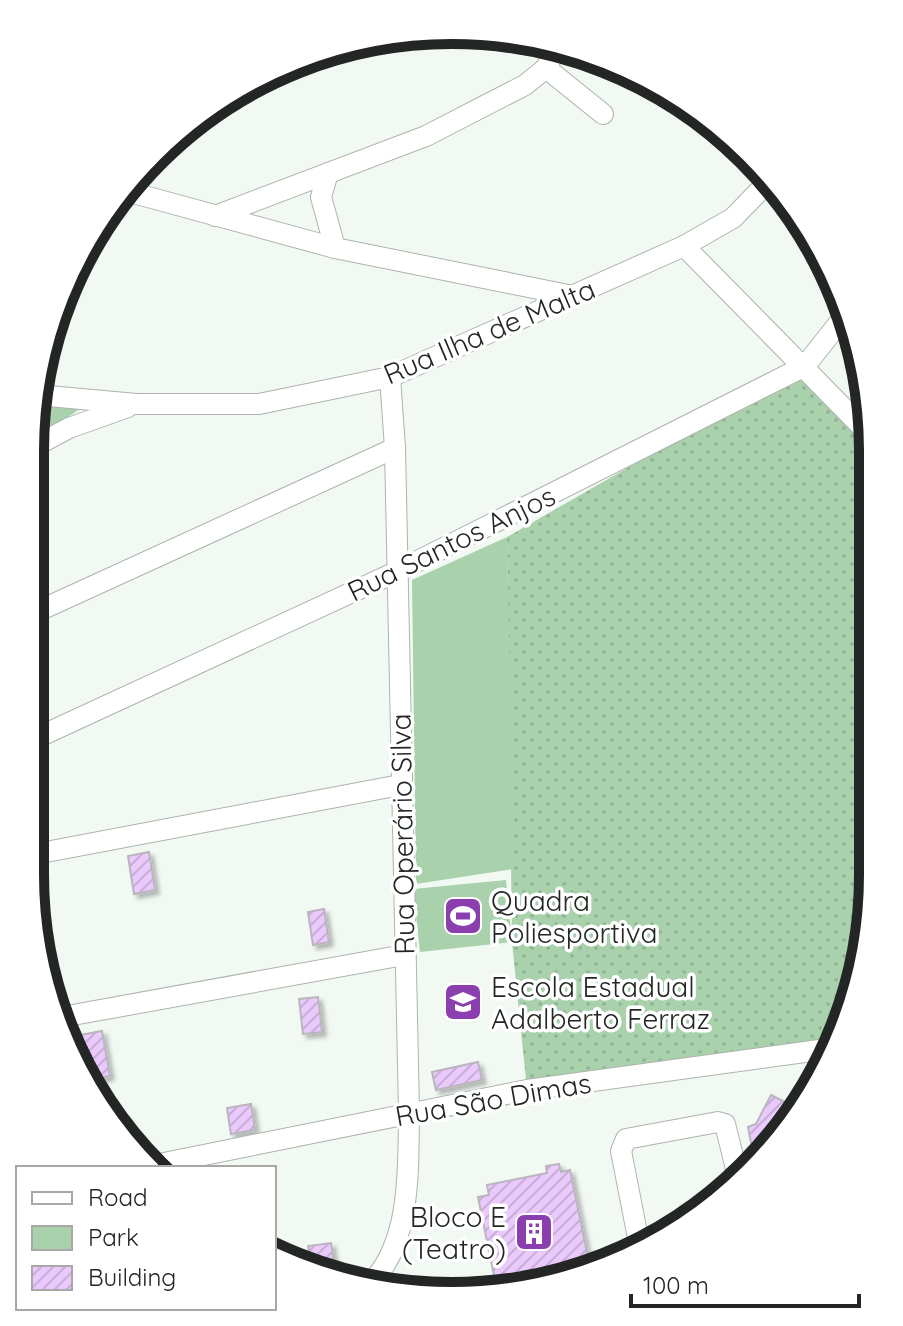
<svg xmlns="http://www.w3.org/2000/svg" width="903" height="1326" viewBox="0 0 903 1326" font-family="Quicksand,sans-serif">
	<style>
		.grass { fill: url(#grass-dots) }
		.green { fill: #a8d1ac }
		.building { fill: url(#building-hatch); stroke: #bab5bc; stroke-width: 2; filter: url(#shadow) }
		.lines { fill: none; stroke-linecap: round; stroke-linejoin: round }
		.minor-casing { stroke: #adb3ad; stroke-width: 22 }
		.path { stroke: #a5aba6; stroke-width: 3; stroke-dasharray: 6 6; stroke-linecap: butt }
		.minor { stroke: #fff; stroke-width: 20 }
		.labels { text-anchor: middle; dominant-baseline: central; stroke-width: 7; stroke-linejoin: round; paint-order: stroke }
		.street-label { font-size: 28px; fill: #232624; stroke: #fff }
		.poi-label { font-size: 28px; fill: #232624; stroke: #fff; text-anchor: start }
		.rim { fill: none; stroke: #232624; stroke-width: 10 }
	</style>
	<defs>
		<pattern id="grass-dots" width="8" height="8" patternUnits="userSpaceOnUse" patternTransform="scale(2)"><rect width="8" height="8" fill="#a8d1ac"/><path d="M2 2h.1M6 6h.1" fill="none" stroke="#90b394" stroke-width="1.8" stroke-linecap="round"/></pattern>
		<pattern id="building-hatch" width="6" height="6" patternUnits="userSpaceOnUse" patternTransform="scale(2)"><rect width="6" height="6" fill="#eacafc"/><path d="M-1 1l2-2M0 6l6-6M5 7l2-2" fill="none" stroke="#c8add8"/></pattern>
		<filter id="shadow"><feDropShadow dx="4" dy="4" stdDeviation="2" flood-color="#0004"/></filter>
	</defs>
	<rect width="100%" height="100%" fill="#f2f9f3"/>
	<polygon class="grass" points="805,366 869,432 873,452 865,956 835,1046 527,1090 512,942 507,537"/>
	<g class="green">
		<polygon points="38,402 81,408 37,439"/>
		<polygon points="507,537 513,869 416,884 412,580"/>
		<polygon points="506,880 512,942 420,952 413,889"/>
	</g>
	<g class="building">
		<polygon points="149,852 155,890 134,894 128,856"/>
		<polygon points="324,909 329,942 313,945 308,912"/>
		<polygon points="318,997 322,1032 303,1034 299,999"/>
		<polygon points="102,1031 110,1076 88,1080 80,1035"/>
		<polygon points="478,1062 482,1080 436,1090 432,1072"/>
		<polygon points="771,1095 796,1108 755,1164 748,1127 756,1124"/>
		<polygon points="251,1104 255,1130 231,1134 227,1108"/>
		<polygon points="559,1164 561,1172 570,1170 590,1267 534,1288 497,1290 478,1197 489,1195 487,1185 547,1173 546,1166"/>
		<polygon points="331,1243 335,1271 312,1269 308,1246"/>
	</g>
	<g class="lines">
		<defs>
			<g id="minor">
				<polyline points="546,68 603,114"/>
				<polyline points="328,173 321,197 335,248"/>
				<polyline points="126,191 335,248 573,296"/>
				<polyline points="215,216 426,136 525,85 546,68 555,51"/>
				<polyline points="684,246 870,435"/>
				<polyline points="38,395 136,404 259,404 390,377 684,246 733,218 768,182"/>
				<polyline points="37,445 69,428 128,407"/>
				<polyline points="34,613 395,448"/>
				<polyline points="32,740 398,571 805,366 846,314"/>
				<polyline points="30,855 400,785"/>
				<polyline points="56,1018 404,955"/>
				<polyline points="154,1165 527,1090 834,1048"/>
				<polyline points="640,1248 621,1151 626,1139 718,1122 725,1124 739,1181"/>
				<path d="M371,1283C412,1241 408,1167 409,1112L395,448L390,377"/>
			</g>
		</defs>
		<use href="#minor" class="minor-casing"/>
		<polyline class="path" points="53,378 55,320"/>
		<use href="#minor" class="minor"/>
	</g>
	<defs>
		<symbol id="stadium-square" viewBox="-11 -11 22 22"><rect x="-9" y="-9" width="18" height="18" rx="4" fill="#8b3eae" stroke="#fff"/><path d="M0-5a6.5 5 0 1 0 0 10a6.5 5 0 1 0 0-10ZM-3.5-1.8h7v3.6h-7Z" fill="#fff"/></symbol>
		<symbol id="school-square" viewBox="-11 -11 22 22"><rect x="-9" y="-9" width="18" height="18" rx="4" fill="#8b3eae" stroke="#fff"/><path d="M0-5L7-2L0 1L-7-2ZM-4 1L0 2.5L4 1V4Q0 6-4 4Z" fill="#fff"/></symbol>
		<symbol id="building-square" viewBox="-11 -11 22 22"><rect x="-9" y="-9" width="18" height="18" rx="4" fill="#8b3eae" stroke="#fff"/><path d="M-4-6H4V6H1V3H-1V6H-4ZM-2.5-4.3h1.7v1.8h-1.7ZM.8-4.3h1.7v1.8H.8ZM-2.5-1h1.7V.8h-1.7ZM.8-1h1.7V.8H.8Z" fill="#fff"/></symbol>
	</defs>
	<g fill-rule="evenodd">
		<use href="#stadium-square" x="441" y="894" width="44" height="44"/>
		<use href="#school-square" x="441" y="980" width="44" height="44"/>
		<use href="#building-square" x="512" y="1210" width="44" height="44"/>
	</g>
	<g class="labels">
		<g class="street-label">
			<text transform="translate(489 331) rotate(-23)">Rua Ilha de Malta</text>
			<text transform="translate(451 543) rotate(-26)">Rua Santos Anjos</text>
			<text transform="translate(402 834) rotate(-91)">Rua Operário Silva</text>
			<text transform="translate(493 1099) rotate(-10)">Rua São Dimas</text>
		</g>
		<g class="poi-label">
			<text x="491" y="900">Quadra<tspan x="491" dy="32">Poliesportiva</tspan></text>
			<text x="491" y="986">Escola Estadual<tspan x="491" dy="32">Adalberto Ferraz</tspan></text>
			<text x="506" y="1216" text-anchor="end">Bloco E<tspan x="506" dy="32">(Teatro)</tspan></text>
		</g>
	</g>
	<path d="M0 0H903V1326H0ZM451 44H452A407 407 0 0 1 859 451V875A407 407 0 0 1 452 1282H451A407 407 0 0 1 44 875V451A407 407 0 0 1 451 44Z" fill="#fff" fill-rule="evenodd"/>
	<path class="rim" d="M451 44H452A407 407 0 0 1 859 451V875A407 407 0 0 1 452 1282H451A407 407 0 0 1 44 875V451A407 407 0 0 1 451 44Z"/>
	<rect x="16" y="1166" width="260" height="144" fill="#ffffff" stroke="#a7a8a7" stroke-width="2"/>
	<rect x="32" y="1192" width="40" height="12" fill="#ffffff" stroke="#a7a8a7" stroke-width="2"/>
	<text x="88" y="1206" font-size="24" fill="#232624">Road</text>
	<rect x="32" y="1226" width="40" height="24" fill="#a8d1ac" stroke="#a7a8a7" stroke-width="2"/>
	<text x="88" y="1246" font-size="24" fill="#232624">Park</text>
	<rect x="32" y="1266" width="40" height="24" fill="url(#building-hatch)" stroke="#a7a8a7" stroke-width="2"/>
	<text x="88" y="1286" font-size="24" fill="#232624">Building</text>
	<path d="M631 1294v12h228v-12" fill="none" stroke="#232624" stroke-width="4"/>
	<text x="643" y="1294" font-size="24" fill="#232624" stroke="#ffffff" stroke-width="6" paint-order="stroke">100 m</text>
</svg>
